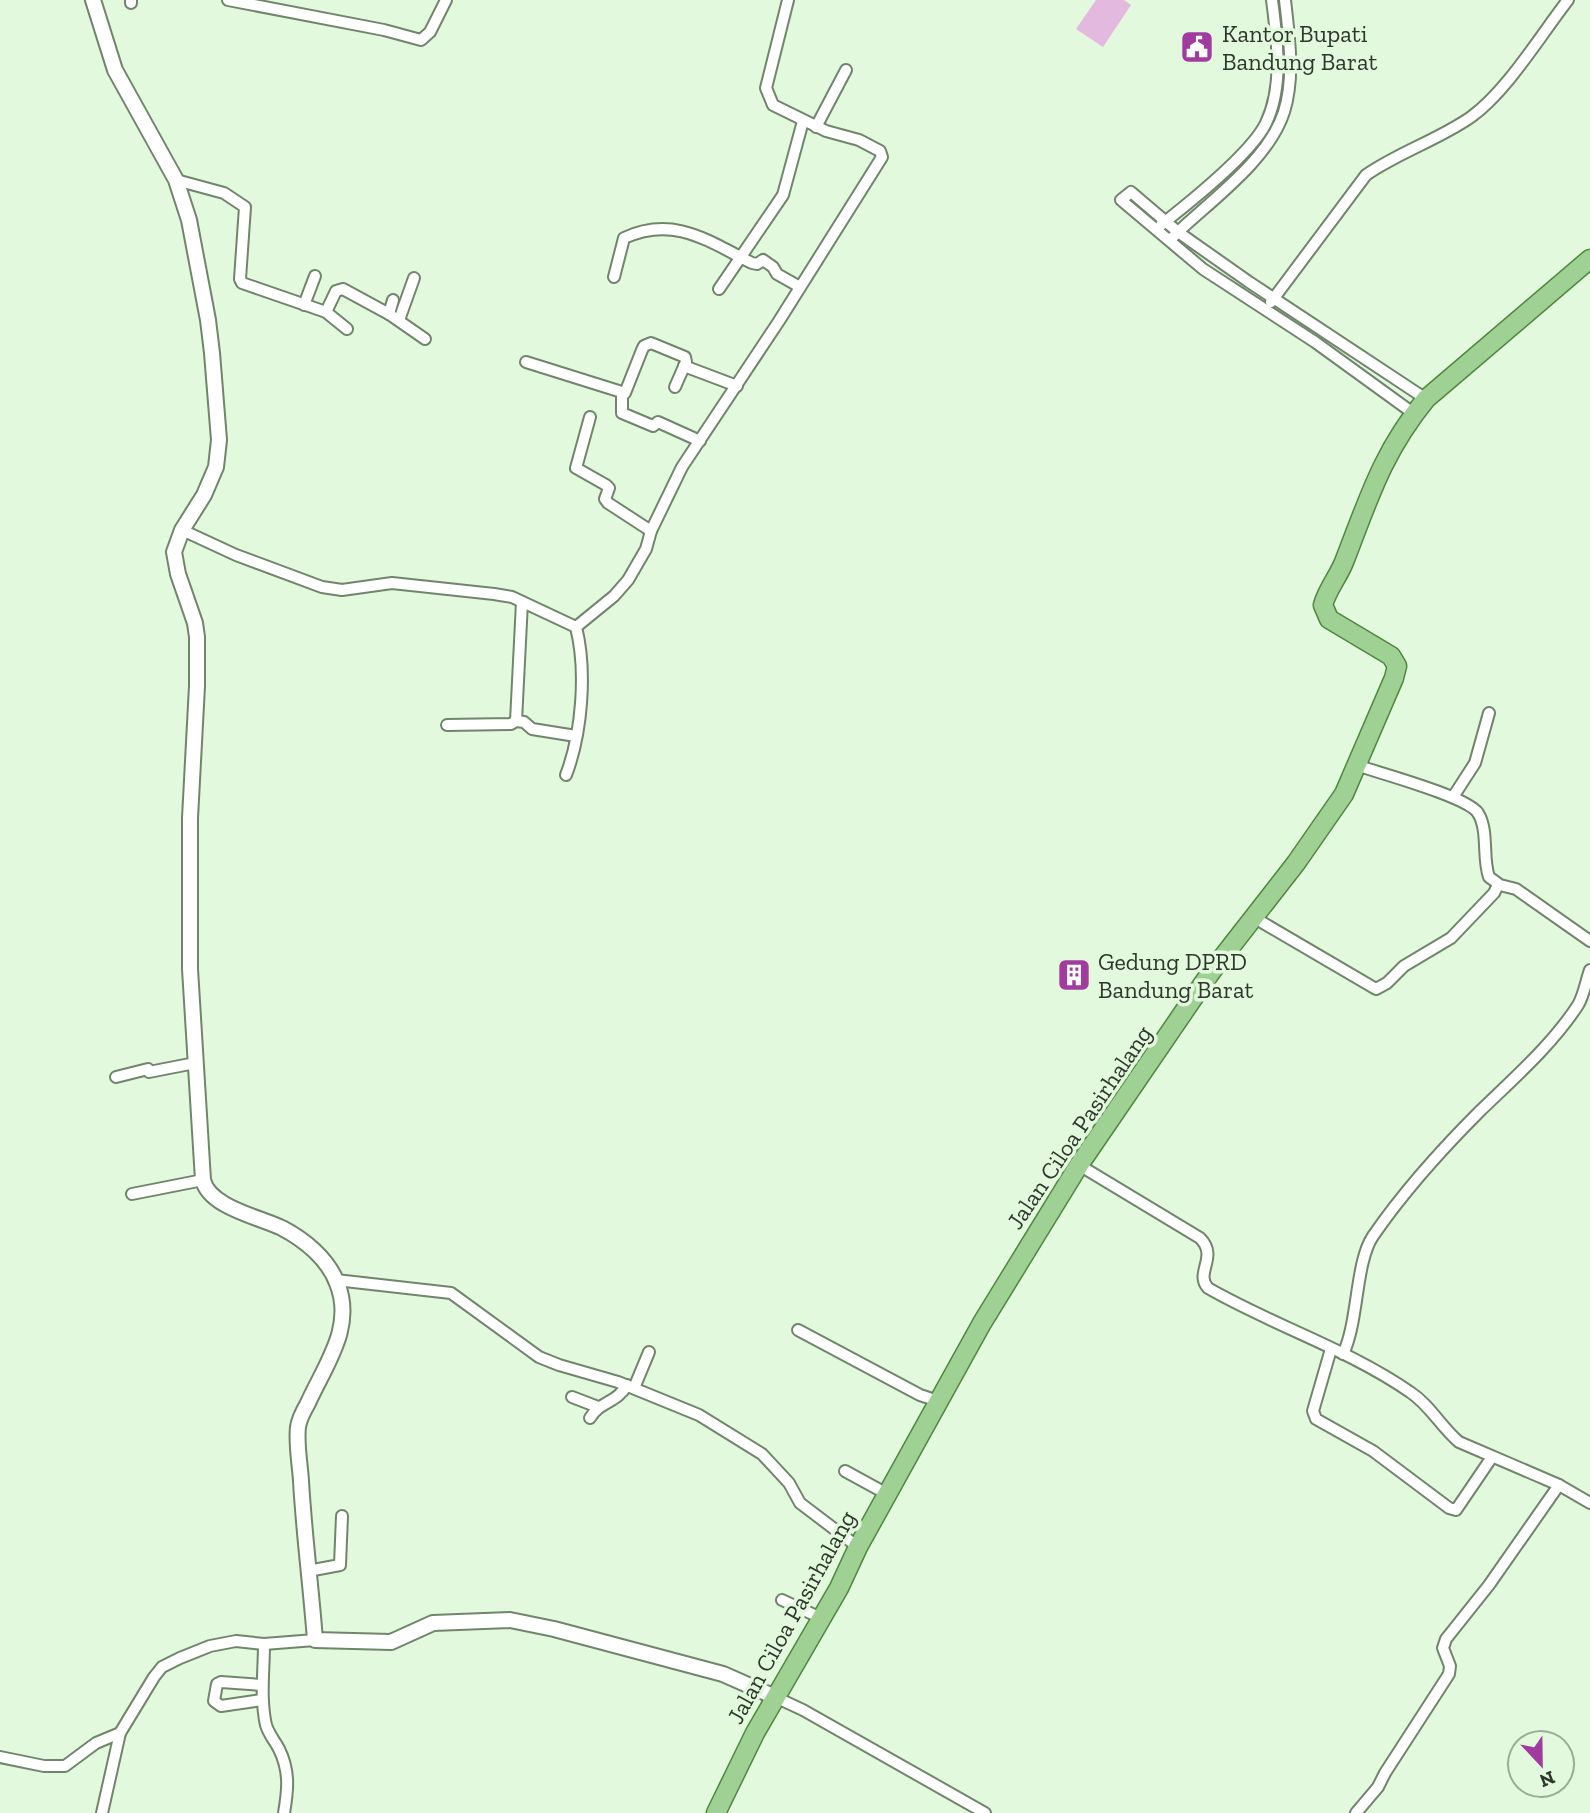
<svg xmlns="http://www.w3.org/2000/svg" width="1590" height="1813" viewBox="0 0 1590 1813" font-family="'Zilla Slab',serif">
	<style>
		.green { fill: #e3b9e0 }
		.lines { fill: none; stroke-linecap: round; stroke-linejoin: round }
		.minor-casing { stroke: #70856c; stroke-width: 14 }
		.tertiary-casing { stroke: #70856c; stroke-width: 18 }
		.primary-casing { stroke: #4e8740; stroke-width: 21 }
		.minor { stroke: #fff; stroke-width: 10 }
		.tertiary { stroke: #fff; stroke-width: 14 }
		.primary { stroke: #a0d194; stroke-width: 18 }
		.labels { text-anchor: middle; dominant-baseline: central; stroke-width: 7; stroke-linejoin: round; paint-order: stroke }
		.poi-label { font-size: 24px; fill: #2d362b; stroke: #e3f9dd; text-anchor: start }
		.street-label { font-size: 24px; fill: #2d362b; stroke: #e3f9dd }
	</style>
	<rect width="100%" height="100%" fill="#e3f9dd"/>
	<polygon class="green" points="1096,0 1124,0 1131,5 1103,47 1076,29"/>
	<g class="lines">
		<defs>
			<g id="minor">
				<polyline points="228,0 384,30 421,40 430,32 446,0"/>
				<path d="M1285,0C1289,36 1295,77 1284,112C1269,159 1213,199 1178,232L1249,282L1426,399"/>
				<polyline points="131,3 131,0"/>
				<polyline points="816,127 846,70"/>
				<polyline points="176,180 224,193 245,207 240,279 242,283 326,312 347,329"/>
				<path d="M1161,225C1189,203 1251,154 1266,123C1284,85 1277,40 1272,0"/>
				<polyline points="1170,240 1178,232 1131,192 1121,200 1203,269 1315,342 1413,413"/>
				<path d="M614,277L624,238C674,215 708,241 752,263L757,264L763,260L773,267L777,274L800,287"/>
				<polyline points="719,289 783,195 803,121"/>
				<path d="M1271,302L1366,175C1399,152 1438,140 1471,117C1507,91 1540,36 1568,0"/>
				<polyline points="304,305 315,276"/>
				<polyline points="326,312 336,291 343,289 389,314 425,339"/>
				<polyline points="389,314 393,300"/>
				<polyline points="399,320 414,278"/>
				<polyline points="526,362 625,393 642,350 644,346 651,343 685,357 686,362 675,387"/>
				<polyline points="684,366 737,386"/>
				<polyline points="622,394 622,413 653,426 658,422 700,441"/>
				<polyline points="590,417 576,468 606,485 609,488 605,499 608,503 651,531"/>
				<polyline points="182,530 236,555 322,587 342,590 392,583 494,594 512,597 576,627"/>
				<polyline points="576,627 614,596 628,580 646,549 651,531 682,467 779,321 882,157 880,151 859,140 826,131 773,105 766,88 788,0"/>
				<polyline points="516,721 522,602"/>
				<polyline points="447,725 511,724 516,721 524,722 532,729 576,736"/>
				<path d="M1356,765C1379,773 1466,796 1478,813C1489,831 1482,858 1489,877L1500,885L1516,889L1590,941"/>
				<path d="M566,775C582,733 587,671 576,627"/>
				<polyline points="1453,797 1475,763 1489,713"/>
				<polyline points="1253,917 1376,989 1387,983 1404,966 1451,938 1494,893 1498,885"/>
				<polyline points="116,1077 148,1069 149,1072 195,1063"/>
				<path d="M1079,1165L1200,1238C1219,1257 1194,1273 1208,1288C1274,1326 1348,1349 1410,1392C1430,1405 1441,1427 1459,1442L1559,1485L1590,1503"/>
				<polyline points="132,1194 203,1180"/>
				<polyline points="336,1280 451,1293 539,1357 559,1365 618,1382 699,1415 762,1454 789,1483 800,1503 858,1547"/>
				<polyline points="798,1330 920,1395 938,1401"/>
				<polyline points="1331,1349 1313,1411 1316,1419 1373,1451 1449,1508 1456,1510 1492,1457"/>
				<path d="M1343,1354C1359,1320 1355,1263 1373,1236C1404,1191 1442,1149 1480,1111C1514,1078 1552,1045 1578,1005C1584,995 1586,981 1590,970"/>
				<polyline points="634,1388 649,1352"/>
				<polyline points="572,1397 598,1407"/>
				<path d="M590,1418C600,1401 617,1403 627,1385"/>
				<polyline points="845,1471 887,1494"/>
				<polyline points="308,1571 340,1565 342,1516"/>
				<polyline points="782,1600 821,1618"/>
				<path d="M264,1644C264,1671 260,1698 266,1725C269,1735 275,1741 279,1749C290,1771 288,1790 284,1813"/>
				<polyline points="775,1697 803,1710 985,1813"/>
				<polyline points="262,1700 221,1706 214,1701 217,1684 221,1682 262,1685"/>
				<polyline points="0,1757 44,1766 65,1766 96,1743 120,1733 154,1677 162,1667 180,1658 210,1646 236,1641 264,1644 315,1640"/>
				<polyline points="102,1813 120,1733"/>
				<polyline points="1356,1813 1378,1787 1385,1773 1449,1674 1450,1666 1443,1648 1446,1639 1489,1585 1559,1485"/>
			</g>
			<path id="tertiary" d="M93,0L115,70L176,180L189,220L208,320L212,353L219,440L216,467L204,495L182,530L174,552L178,574L195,623L197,637V686L190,818V969L203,1180C209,1207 259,1217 282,1228C305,1240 328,1259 337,1283C355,1327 325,1365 308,1403C304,1410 299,1419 298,1427C296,1444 300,1464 301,1481C304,1534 311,1587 315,1640L391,1642L433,1623L510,1620L554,1629L723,1674L775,1697"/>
			<path id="primary" d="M716,1813L755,1733L839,1588L858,1547L982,1323L1079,1165L1211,972L1296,863L1344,794L1394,678L1397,666L1391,656L1329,619L1323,605C1327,590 1338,577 1344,562C1369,498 1382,453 1426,399L1590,259"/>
		</defs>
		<use href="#minor" class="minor-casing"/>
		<use href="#tertiary" class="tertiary-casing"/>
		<use href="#primary" class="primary-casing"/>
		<use href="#minor" class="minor"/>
		<use href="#tertiary" class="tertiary"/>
		<use href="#primary" class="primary"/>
	</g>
	<defs>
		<symbol id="civic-square" viewBox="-11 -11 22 22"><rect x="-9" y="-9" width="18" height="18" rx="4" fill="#a13b9f" stroke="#e3f9dd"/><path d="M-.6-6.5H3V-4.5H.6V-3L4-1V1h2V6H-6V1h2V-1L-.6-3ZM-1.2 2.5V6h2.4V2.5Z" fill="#fff"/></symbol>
		<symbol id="building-square" viewBox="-11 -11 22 22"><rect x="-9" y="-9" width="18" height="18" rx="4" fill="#a13b9f" stroke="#e3f9dd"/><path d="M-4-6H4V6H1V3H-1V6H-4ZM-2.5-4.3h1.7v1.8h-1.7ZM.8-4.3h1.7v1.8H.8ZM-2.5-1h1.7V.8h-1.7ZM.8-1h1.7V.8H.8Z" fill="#fff"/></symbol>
	</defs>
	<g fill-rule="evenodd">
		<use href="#civic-square" x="1178" y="28" width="38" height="38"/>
		<use href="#building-square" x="1055" y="956" width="38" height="38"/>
	</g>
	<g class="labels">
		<g class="poi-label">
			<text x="1222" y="33">Kantor Bupati<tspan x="1222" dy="28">Bandung Barat</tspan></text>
			<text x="1098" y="961">Gedung DPRD<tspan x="1098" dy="28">Bandung Barat</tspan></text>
		</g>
		<g class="street-label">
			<text transform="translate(1079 1127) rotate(-56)">Jalan Ciloa Pasirhalang</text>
			<text transform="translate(791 1617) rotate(-61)">Jalan Ciloa Pasirhalang</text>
		</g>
	</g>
	<g transform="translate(1541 1764) rotate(158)"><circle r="33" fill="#e3f9dd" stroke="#9aab96" stroke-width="2"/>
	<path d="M0-5L12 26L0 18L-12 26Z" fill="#a13b9f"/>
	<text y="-10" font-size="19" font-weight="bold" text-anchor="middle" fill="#2d362b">N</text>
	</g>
</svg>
